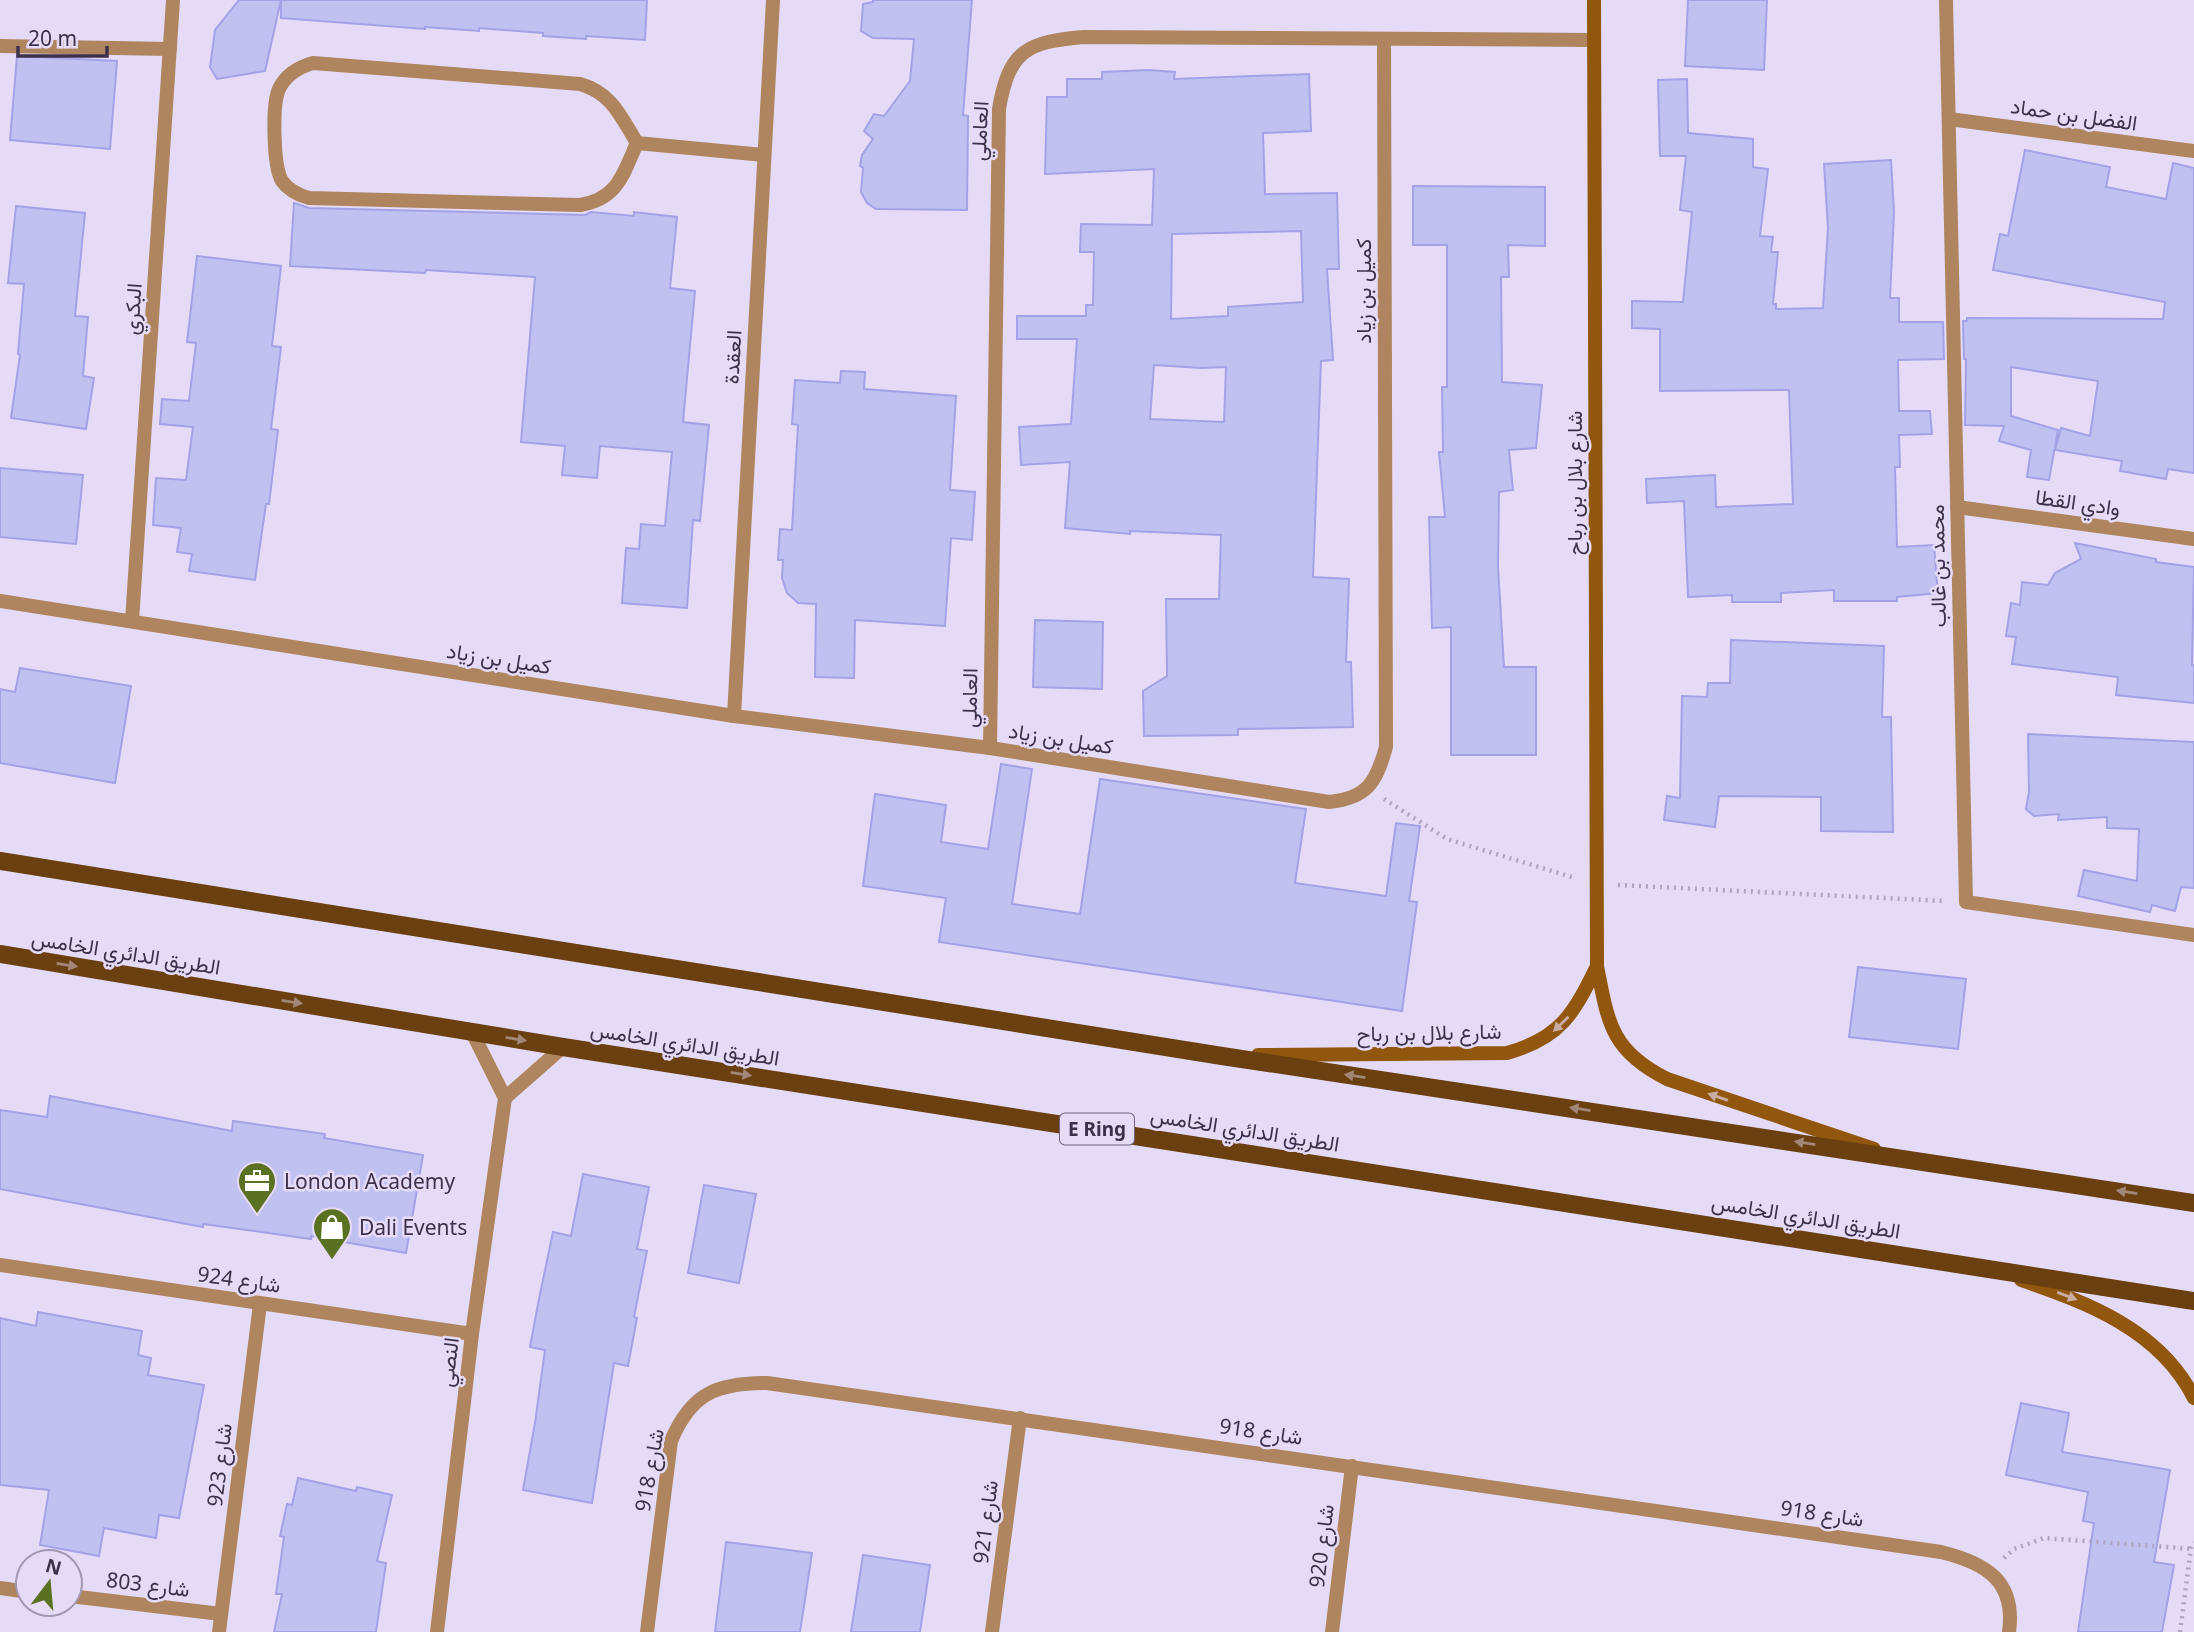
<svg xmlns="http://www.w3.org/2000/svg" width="2194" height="1632" viewBox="0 0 2194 1632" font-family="'Noto Sans',Vazirmatn,sans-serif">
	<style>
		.building { fill: #c0c1f0; stroke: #a3a2e6; stroke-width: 2; fill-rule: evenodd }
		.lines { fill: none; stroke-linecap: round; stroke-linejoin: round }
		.path { stroke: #afa4bf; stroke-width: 4.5; stroke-dasharray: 2 5; stroke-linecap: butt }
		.street { stroke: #ae855e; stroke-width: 14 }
		.secondary { stroke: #92570e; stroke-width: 14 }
		.primary { stroke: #6a4011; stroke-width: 18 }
		.oneway { fill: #a28678 }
		.oneway2 { fill: #c9ada5 }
		.labels { text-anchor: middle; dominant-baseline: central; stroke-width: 5; stroke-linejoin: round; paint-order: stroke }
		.shield { fill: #e6dbf7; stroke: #6f637f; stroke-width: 2 }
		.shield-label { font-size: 19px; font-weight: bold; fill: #3c304b }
		.street-label { font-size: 21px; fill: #3c304b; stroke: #e6dbf7 }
		.poi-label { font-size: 21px; fill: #3c304b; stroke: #e6dbf7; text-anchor: start }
	</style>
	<rect width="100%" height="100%" fill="#e6dbf7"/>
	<g class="building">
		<polygon points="239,0 281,0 265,71 217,79 210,67 215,30"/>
		<polygon points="281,0 647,0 645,40 586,36 586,39 543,36 543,33 479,28 479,31 425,27 425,29 281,18"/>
		<polygon points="873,0 972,0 963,115 968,116 967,210 876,209 867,203 861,192 863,168 860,166 862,155 873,139 864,131 874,114 884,116 910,81 914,39 873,38 861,31 863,4 873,2"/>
		<polygon points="1688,0 1767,0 1764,70 1685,66"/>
		<polygon points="17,56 117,61 110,149 10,140"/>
		<path d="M1149,70L1175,72L1174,79L1309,74L1311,131L1263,133L1265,194L1337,193L1339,269H1327L1333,360L1321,361L1313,577L1349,579L1346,662H1351L1353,727L1238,729V735L1144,736L1143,691L1167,676L1166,599H1219L1221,535L1130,531V534L1065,528L1070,462L1021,465L1019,427L1071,424L1077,339H1017V316H1086V305H1093L1094,252H1080L1081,224L1152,225L1154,169L1045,174L1047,97H1067V79H1102V72ZM1301,231L1303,302L1228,307V316L1171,319L1172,234ZM1154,365L1201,368L1226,367L1224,422L1150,419Z"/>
		<polygon points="1687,79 1688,133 1753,139 1753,167 1768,169 1760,236 1773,237 1771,252 1778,252 1773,304 1776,304 1776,309 1823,308 1828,228 1824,164 1891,160 1894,212 1890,298 1899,298 1899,322 1943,322 1944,359 1898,360 1899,411 1930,411 1932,434 1899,435 1900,467 1895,467 1897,547 1934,545 1938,593 1897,597 1897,601 1834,601 1834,590 1781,593 1781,602 1732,602 1732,595 1688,597 1684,501 1647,503 1646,479 1715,475 1716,507 1793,504 1789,390 1660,391 1660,329 1632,328 1632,301 1683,302 1692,212 1680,210 1686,156 1660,156 1658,80"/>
		<polygon points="2025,150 2110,167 2106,187 2166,199 2173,163 2194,168 2194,473 2168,469 2166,479 2120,471 2122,461 2055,450 2061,428 2090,436 2098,381 2011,367 2011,416 2058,430 2049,480 2027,477 2031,450 1999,441 2004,426 1965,425 1966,359 1964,359 1963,321 1967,321 1967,318 2163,319 2165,302 1993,270 2000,234 2008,236"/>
		<polygon points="1413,186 1545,187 1545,246 1508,245 1509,277 1501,277 1502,382 1542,385 1536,448 1509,450 1513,490 1499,492 1498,567 1504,667 1536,667 1536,755 1451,755 1451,627 1432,628 1429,517 1445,517 1439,452 1443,452 1442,387 1447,387 1447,245 1413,245"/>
		<polygon points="294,203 309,208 585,215 591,212 634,216 634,212 677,217 670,288 695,291 683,422 709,425 700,521 693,520 687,608 622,603 626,548 639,549 641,524 665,526 672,452 600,446 597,478 562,475 565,446 521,442 535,277 426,270 425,273 290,266"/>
		<polygon points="16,206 85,213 75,316 88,317 83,376 94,378 86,429 11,418 20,355 18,354 24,284 8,283"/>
		<polygon points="197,256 281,266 272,346 281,347 271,429 278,430 269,504 266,504 255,580 189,571 192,554 177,552 181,528 153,525 156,478 186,480 193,427 160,424 162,399 189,401 196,343 187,342"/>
		<polygon points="841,371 865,372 864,389 956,396 950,490 975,492 972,540 951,538 945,626 855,620 854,678 815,677 816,604 798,603 787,593 782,578 783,560 778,560 780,529 792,530 798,425 792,424 795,380 840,383"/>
		<polygon points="0,468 83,475 76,544 0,537"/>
		<polygon points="2075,543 2156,559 2156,562 2194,567 2192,665 2194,665 2194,703 2116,695 2118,677 2012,664 2016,637 2006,636 2011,603 2020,605 2022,582 2048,585 2055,573 2081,559"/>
		<polygon points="1035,620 1103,622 1102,689 1033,687"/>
		<polygon points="1731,640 1884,646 1882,717 1891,717 1893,832 1821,831 1821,797 1719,796 1715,827 1664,820 1667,796 1680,798 1682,696 1707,697 1708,683 1730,683"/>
		<polygon points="20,668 131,686 115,783 0,763 0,689 15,692"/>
		<polygon points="2028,734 2194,742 2194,888 2181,887 2175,911 2152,905 2150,912 2078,896 2084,870 2137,881 2139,829 2107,828 2107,817 2058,820 2059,814 2034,816 2026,809 2029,792"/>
		<polygon points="1001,764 1032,769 1012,904 1080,914 1100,779 1306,809 1295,883 1386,896 1396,823 1420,826 1409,901 1417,902 1402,1011 939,942 946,898 863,886 875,794 946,805 941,842 988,849"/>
		<polygon points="1858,967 1966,979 1958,1049 1849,1037"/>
		<polygon points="50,1096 232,1131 233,1121 325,1134 324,1138 423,1155 406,1253 311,1236 311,1239 203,1224 203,1227 0,1189 0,1110 47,1117"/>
		<polygon points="583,1174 649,1187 637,1249 647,1251 634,1317 637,1318 628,1366 614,1363 592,1503 523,1490 535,1423 545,1350 530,1347 539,1299 553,1232 571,1236"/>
		<polygon points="704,1185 756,1194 739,1283 688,1273"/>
		<polygon points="38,1312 142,1331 138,1355 151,1358 148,1375 204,1385 179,1518 159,1515 156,1538 104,1528 99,1556 40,1545 49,1490 0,1485 0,1318 36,1326"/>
		<polygon points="2021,1403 2069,1413 2062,1452 2170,1470 2154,1562 2174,1565 2162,1632 2078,1632 2094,1523 2083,1521 2088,1492 2006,1475"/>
		<polygon points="298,1478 356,1491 357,1487 392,1495 377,1561 386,1563 376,1632 274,1632 282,1594 276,1594 284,1537 280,1536 287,1504 292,1505"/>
		<polygon points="726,1542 812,1553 800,1632 715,1632"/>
		<polygon points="863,1555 930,1565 920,1632 851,1632"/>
	</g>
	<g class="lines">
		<g class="path">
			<polyline points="1384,799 1447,839 1575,878"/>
			<polyline points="1618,885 1945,901"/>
			<polyline points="2004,1558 2014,1549 2044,1538 2194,1549"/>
			<polyline points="2180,1632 2191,1548 2194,1542"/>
		</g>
		<g class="street">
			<polyline points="1946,0 1966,902 2194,935"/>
			<polyline points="0,46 170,49"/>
			<path d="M313,63L580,84C612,93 621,117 637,143C623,174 618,199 580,205L309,198C298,195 289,191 282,181C273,166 272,104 279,89C286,74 299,67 313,63Z"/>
			<polyline points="1949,119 2194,151"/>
			<polyline points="637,143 764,155"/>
			<polyline points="1957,507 2194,539"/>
			<path d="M0,601L734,716L990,748L1329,802C1367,798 1376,783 1386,747L1384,40"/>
			<polyline points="132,621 173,0"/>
			<polyline points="734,716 773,0"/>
			<path d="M990,748L999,109C1009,50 1027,42 1084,37L1593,40"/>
			<polyline points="505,1098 563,1047"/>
			<polyline points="0,1265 472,1334"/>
			<polyline points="0,1588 28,1592"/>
			<polyline points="70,1596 221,1614"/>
			<polyline points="219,1632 260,1304"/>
			<polyline points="437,1632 472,1334 505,1098 472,1032"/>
			<path d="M647,1632L671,1441C691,1393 717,1383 767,1383L1941,1552C1986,1563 2016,1581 2009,1632"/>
			<polyline points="992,1632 1020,1418"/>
			<polyline points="1332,1632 1352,1466"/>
		</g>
		<g class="secondary">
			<path d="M1594,0L1597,966C1608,1023 1611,1051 1667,1079L1874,1149"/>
			<path d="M1258,1055L1507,1053C1561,1038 1574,1013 1597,966"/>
			<path d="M2021,1280C2088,1303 2160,1330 2194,1398"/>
		</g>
		<g class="primary">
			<polyline points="0,861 1222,1056 2194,1203"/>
			<polyline points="0,954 563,1047 2194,1301"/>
		</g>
	</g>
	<defs><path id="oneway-solid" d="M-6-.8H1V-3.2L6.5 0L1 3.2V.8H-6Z" transform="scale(1.75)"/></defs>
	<g class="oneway">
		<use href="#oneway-solid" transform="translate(67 965) rotate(9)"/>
		<use href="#oneway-solid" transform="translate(292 1002) rotate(9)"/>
		<use href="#oneway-solid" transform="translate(516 1039) rotate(9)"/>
		<use href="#oneway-solid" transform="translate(741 1074) rotate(9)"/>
		<use href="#oneway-solid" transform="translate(1355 1076) rotate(-171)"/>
		<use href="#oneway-solid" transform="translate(1580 1109) rotate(-171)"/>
		<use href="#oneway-solid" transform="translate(1805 1143) rotate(-171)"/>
		<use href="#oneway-solid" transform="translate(2127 1192) rotate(-171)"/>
	</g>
	<g class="oneway2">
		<use href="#oneway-solid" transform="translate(1561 1024) rotate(136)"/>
		<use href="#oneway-solid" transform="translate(1718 1097) rotate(-161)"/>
		<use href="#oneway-solid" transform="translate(2067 1296) rotate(21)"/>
	</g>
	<defs>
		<symbol id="office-pin" viewBox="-11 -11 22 30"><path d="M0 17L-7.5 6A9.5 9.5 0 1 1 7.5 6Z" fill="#5b7122" stroke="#e6dbf7"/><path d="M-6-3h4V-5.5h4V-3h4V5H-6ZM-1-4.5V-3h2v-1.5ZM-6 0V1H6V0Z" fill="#fff"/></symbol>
		<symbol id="shop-pin" viewBox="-11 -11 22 30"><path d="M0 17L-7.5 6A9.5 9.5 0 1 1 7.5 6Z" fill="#5b7122" stroke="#e6dbf7"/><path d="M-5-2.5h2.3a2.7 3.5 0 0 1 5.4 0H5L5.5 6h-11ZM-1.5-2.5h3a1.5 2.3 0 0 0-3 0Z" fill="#fff"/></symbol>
	</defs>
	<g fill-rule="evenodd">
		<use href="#office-pin" x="235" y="1159" width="44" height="60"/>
		<use href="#shop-pin" x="310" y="1205" width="44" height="60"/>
	</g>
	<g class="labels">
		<rect class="shield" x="1060" y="1113.5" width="74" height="31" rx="5"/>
		<g class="shield-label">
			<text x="1097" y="1129">E Ring</text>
		</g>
		<g class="street-label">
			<text transform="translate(2074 114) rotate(8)">الفضل بن حماد</text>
			<text transform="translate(979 131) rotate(-87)">العاملي</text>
			<text transform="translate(1363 291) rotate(-90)">كميل بن زياد</text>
			<text transform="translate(132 309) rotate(-86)">البكري</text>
			<text transform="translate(732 357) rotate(-87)">العقدة</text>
			<text transform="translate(1574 483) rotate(-90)">شارع بلال بن رباح</text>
			<text transform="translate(2078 502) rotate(8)">وادي القطا</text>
			<text transform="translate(1937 566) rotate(-91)">محمد بن غالب</text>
			<text transform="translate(499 658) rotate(9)">كميل بن زياد</text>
			<text transform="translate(969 698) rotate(-89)">العاملي</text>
			<text transform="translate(1061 738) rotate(9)">كميل بن زياد</text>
			<text transform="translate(126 952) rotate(9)">الطريق الدائري الخامس</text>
			<text transform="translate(1429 1032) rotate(-1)">شارع بلال بن رباح</text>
			<text transform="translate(685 1043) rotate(9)">الطريق الدائري الخامس</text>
			<text transform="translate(1245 1129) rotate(9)">الطريق الدائري الخامس</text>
			<text transform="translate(1806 1216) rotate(9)">الطريق الدائري الخامس</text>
			<text transform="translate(239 1279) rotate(8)">شارع 924</text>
			<text transform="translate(448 1362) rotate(-83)">النصي</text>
			<text transform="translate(1261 1431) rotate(8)">شارع 918</text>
			<text transform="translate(219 1465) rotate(-83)">شارع 923</text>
			<text transform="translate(649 1470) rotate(-80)">شارع 918</text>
			<text transform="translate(1822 1513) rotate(8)">شارع 918</text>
			<text transform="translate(985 1522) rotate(-83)">شارع 921</text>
			<text transform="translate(1321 1546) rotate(-83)">شارع 920</text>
			<text transform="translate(148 1584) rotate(7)">شارع 803</text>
		</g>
		<g class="poi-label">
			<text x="284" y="1181">London Academy</text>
			<text x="359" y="1227">Dali Events</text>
		</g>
	</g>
	<g transform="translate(49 1583) rotate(16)"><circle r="33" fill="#e6dbf7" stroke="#a297b2" stroke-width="2"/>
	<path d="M0-5L12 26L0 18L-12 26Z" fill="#5b7122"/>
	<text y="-10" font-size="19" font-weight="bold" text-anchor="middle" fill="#3c304b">N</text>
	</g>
	<path d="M18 46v10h89v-10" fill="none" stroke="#3c304b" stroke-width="3.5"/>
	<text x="28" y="46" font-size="21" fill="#3c304b" stroke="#e6dbf7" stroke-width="5" paint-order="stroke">20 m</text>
</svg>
